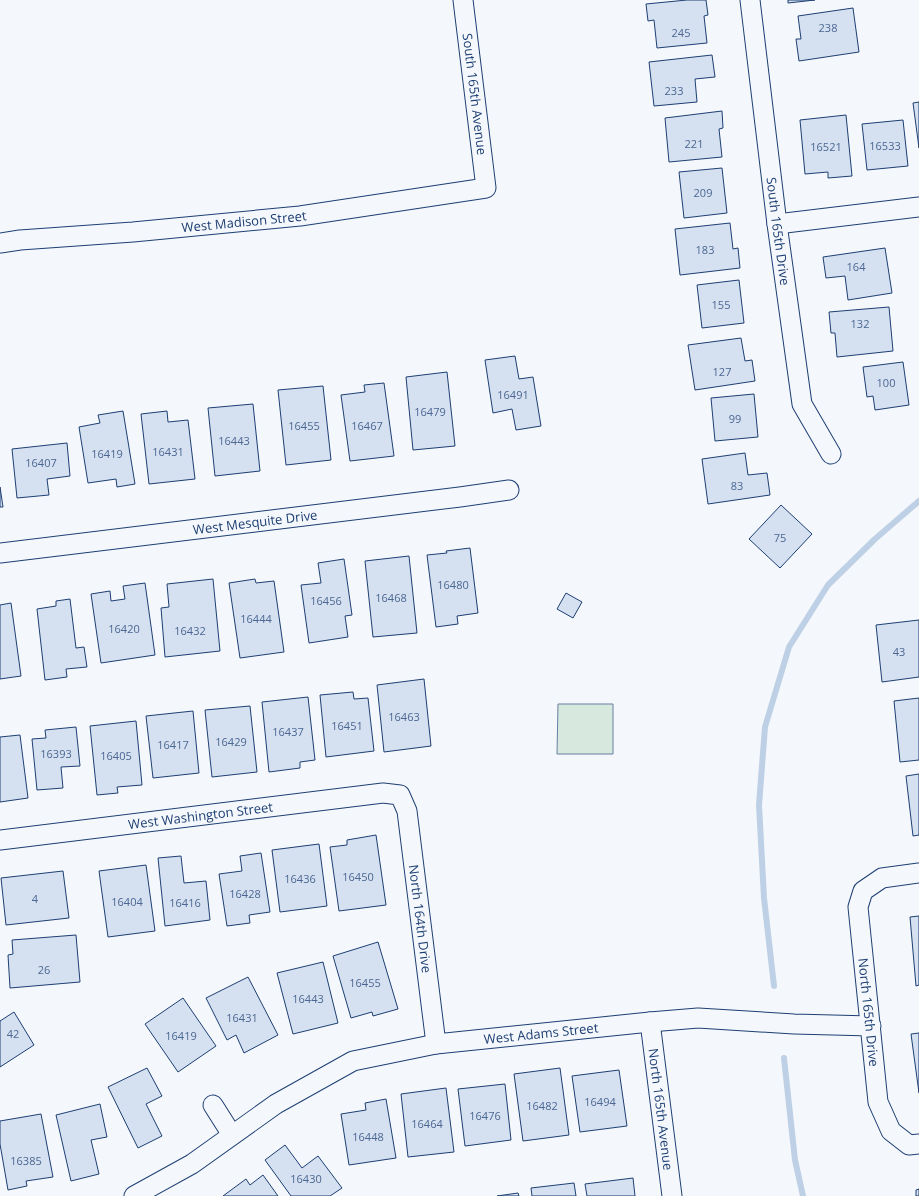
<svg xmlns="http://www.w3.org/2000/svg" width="919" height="1196" viewBox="0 0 919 1196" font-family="'Open Sans',sans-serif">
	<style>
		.green { fill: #d7e8df; stroke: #687fa3 }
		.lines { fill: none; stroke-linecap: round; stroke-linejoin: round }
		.stream { stroke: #bed0e5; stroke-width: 6 }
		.building { fill: #d5e0f0; stroke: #1d3f73 }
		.minor-casing { stroke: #1d3f73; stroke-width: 21 }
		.minor { stroke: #f4f7fb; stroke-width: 19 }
		.labels { text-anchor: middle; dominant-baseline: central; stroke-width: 3; stroke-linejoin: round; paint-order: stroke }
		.number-label { font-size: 11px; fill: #4b6792 }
		.street-label { font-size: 13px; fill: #1d3f73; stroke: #f4f7fb }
	</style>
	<rect width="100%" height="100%" fill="#f4f7fb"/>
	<polygon class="green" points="558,704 613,704 613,754 557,754"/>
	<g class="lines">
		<g class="stream">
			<polyline points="774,986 764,898 759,805 765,727 789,647 828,585 875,539 919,501"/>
			<polyline points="784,1058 795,1160 803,1196"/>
		</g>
	</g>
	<g class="building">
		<polygon points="687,0 706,0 708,15 704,16 707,43 657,48 654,20 648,21 646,4"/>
		<polygon points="788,0 815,0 788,3"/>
		<polygon points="853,8 859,52 799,61 796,39 801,39 798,16"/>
		<polygon points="712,55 715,77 695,79 697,102 654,106 649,62"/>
		<polygon points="919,102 919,148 913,103"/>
		<polygon points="722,111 723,128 719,129 722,157 669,162 665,118"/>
		<polygon points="846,115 852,176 828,178 828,172 805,174 800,120"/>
		<polygon points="903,120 908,166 867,170 862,124"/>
		<polygon points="722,168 727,213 684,218 679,172"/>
		<polygon points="730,223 733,249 738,248 740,268 680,275 675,229"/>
		<polygon points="885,248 892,293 848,300 845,276 826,278 823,257"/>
		<polygon points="739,280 744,323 702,328 697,285"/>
		<polygon points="889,307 893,351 837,357 835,333 831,333 829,312"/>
		<polygon points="741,338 745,361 752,360 755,381 695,390 688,345"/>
		<polygon points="515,356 519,379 533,377 541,426 516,430 512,409 493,413 485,360"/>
		<polygon points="903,362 909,405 875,410 873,396 867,397 863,367"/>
		<polygon points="447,372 455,446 413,450 406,377"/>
		<polygon points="384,383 394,456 350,461 341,395 365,392 364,385"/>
		<polygon points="323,386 331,460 286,465 278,390"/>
		<polygon points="754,394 758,437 715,441 711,398"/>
		<polygon points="253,404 260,471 215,476 208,408"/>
		<polygon points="123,411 135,484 117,487 116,479 88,483 79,427 100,423 98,415"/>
		<polygon points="167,411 168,422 188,420 195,479 149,484 141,414"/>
		<polygon points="67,443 70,476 47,479 49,495 17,498 12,449"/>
		<polygon points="745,453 748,475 767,473 770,495 708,504 702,459"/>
		<polygon points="0,487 3,507 0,507"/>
		<polygon points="781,505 812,534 780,568 749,539"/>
		<polygon points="470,548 478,613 457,616 458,624 436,627 427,555 447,553 446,551"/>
		<polygon points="409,556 417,633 373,637 365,561"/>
		<polygon points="344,559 352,615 345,616 348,637 309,643 301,585 321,583 318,563"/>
		<polygon points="213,579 220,651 165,657 161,608 169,607 167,584"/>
		<polygon points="255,579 256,583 274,581 284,652 240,658 229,583"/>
		<polygon points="145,583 155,655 101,663 91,594 110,591 111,601 125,599 123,586"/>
		<polygon points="566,593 582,602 573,618 557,609"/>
		<polygon points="70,599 76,648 84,647 87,667 66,669 67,677 45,680 37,609 56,606 56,601"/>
		<polygon points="11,603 21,676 0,679 0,605"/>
		<polygon points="919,620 919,677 882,682 876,625"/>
		<polygon points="424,679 431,746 384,752 377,685"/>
		<polygon points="353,692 354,699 368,698 374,751 326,757 320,695"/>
		<polygon points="308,697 315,760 300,762 300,768 269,772 262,702"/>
		<polygon points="919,698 919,760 900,762 894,701"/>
		<polygon points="250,706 257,772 212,777 205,710"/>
		<polygon points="193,711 199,773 153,778 146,716"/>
		<polygon points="136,721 142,785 117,787 118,793 97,795 90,726"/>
		<polygon points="76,727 80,766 61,767 63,788 37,790 32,739 46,738 45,730"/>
		<polygon points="20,735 28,798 0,802 0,737"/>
		<polygon points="919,774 919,835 913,836 906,776"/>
		<polygon points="376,835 386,905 339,911 330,847 347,845 347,840"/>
		<polygon points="319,844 327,906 280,912 272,850"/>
		<polygon points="261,853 270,912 249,915 250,923 227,926 219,874 242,871 240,856"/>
		<polygon points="181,856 184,883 206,881 210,920 165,926 158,858"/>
		<polygon points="146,865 155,931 108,937 99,871"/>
		<polygon points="63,871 69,918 6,925 1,878"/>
		<polygon points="919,916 919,985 916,986 910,917"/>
		<polygon points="76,935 80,982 10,988 8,955 13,954 12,940"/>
		<polygon points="378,942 398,1009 373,1016 372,1012 351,1018 333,956"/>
		<polygon points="323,962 338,1023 293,1034 277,973"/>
		<polygon points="248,977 278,1035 244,1053 236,1035 227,1040 206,998"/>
		<polygon points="183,998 216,1046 178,1072 145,1024"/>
		<polygon points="14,1012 34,1045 0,1067 0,1021"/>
		<polygon points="919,1033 919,1093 911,1034"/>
		<polygon points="147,1068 162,1096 146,1104 162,1136 138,1148 108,1087"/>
		<polygon points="560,1068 569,1135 523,1141 514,1074"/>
		<polygon points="619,1070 627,1126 580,1132 572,1076"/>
		<polygon points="505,1084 511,1140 465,1146 458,1089"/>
		<polygon points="446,1088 454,1152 408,1157 401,1094"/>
		<polygon points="386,1099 396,1158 349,1165 341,1114 366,1110 365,1103"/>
		<polygon points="100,1104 107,1137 91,1140 99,1174 71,1181 56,1115"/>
		<polygon points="41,1114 53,1177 26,1181 27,1186 8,1190 0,1144 0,1121"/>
		<polygon points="285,1145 302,1168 318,1156 342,1188 330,1196 291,1196 265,1160"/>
		<polygon points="263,1175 278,1196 223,1196 246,1179 250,1185"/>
		<polygon points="633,1178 635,1196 587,1196 585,1184"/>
		<polygon points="574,1183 576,1196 532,1196 531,1188"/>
		<polygon points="919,1189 919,1196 916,1196 916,1190"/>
		<polygon points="518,1193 519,1196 497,1196"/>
	</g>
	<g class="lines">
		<defs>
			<g id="minor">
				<path id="s1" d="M750,0L777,224L802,404L831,454"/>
				<polyline points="777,224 919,207"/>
				<path id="s2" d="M0,243L20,240L133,232L300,216L486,188L463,0"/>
				<path id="s3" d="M0,553L460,497L509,490"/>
				<path id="s4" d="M0,840L383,793L400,795L407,811L436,1044"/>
				<path id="s5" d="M919,873L882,878L863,891L858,907L878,1102L891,1131L909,1145L919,1144"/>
				<path id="s6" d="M650,1022L672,1196"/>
				<polyline points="213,1105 232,1135"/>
				<path id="s7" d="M134,1196L192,1164L276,1104L353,1061L436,1044L650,1022L698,1018L794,1024L871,1026"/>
			</g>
		</defs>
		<use href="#minor" class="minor-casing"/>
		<use href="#minor" class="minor"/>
	</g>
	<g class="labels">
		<g class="number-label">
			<text x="828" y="27">238</text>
			<text x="681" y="32">245</text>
			<text x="674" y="90">233</text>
			<text x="694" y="143">221</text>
			<text x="885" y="145">16533</text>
			<text x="826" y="146">16521</text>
			<text x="703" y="192">209</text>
			<text x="705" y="249">183</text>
			<text x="856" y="266">164</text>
			<text x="721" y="304">155</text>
			<text x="860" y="323">132</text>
			<text x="722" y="371">127</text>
			<text x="886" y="382">100</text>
			<text x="513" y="394">16491</text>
			<text x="430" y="411">16479</text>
			<text x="735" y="418">99</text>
			<text x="304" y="425">16455</text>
			<text x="367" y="425">16467</text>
			<text x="234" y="440">16443</text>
			<text x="168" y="451">16431</text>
			<text x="107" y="453">16419</text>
			<text x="41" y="462">16407</text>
			<text x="737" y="485">83</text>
			<text x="780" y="537">75</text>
			<text x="453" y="584">16480</text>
			<text x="391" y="597">16468</text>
			<text x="326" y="600">16456</text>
			<text x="256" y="618">16444</text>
			<text x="124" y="628">16420</text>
			<text x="190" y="630">16432</text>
			<text x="899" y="651">43</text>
			<text x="404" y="716">16463</text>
			<text x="347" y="725">16451</text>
			<text x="288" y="731">16437</text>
			<text x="231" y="741">16429</text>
			<text x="173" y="744">16417</text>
			<text x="56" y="753">16393</text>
			<text x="116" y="755">16405</text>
			<text x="358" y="876">16450</text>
			<text x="300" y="878">16436</text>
			<text x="245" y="893">16428</text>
			<text x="35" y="898">4</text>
			<text x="127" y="901">16404</text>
			<text x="185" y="902">16416</text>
			<text x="44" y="969">26</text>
			<text x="365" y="982">16455</text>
			<text x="308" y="998">16443</text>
			<text x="242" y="1017">16431</text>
			<text x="13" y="1033">42</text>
			<text x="181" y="1035">16419</text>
			<text x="600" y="1101">16494</text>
			<text x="542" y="1105">16482</text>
			<text x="485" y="1115">16476</text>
			<text x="427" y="1123">16464</text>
			<text x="368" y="1136">16448</text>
			<text x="26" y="1160">16385</text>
			<text x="306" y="1178">16430</text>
		</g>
		<g class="street-label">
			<text transform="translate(475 94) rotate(83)">South 165th Avenue</text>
			<text stroke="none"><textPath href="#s2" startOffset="245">West Madison Street</textPath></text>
			<text stroke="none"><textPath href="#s1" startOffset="233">South 165th Drive</textPath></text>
			<text stroke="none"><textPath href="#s3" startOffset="257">West Mesquite Drive</textPath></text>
			<text stroke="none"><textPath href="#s4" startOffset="202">West Washington Street</textPath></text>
			<text stroke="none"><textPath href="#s4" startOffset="529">North 164th Drive</textPath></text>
			<text stroke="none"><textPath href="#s5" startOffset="183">North 165th Drive</textPath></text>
			<text stroke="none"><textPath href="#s7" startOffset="448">West Adams Street</textPath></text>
			<text stroke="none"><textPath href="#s6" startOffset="88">North 165th Avenue</textPath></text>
		</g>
	</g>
</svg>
